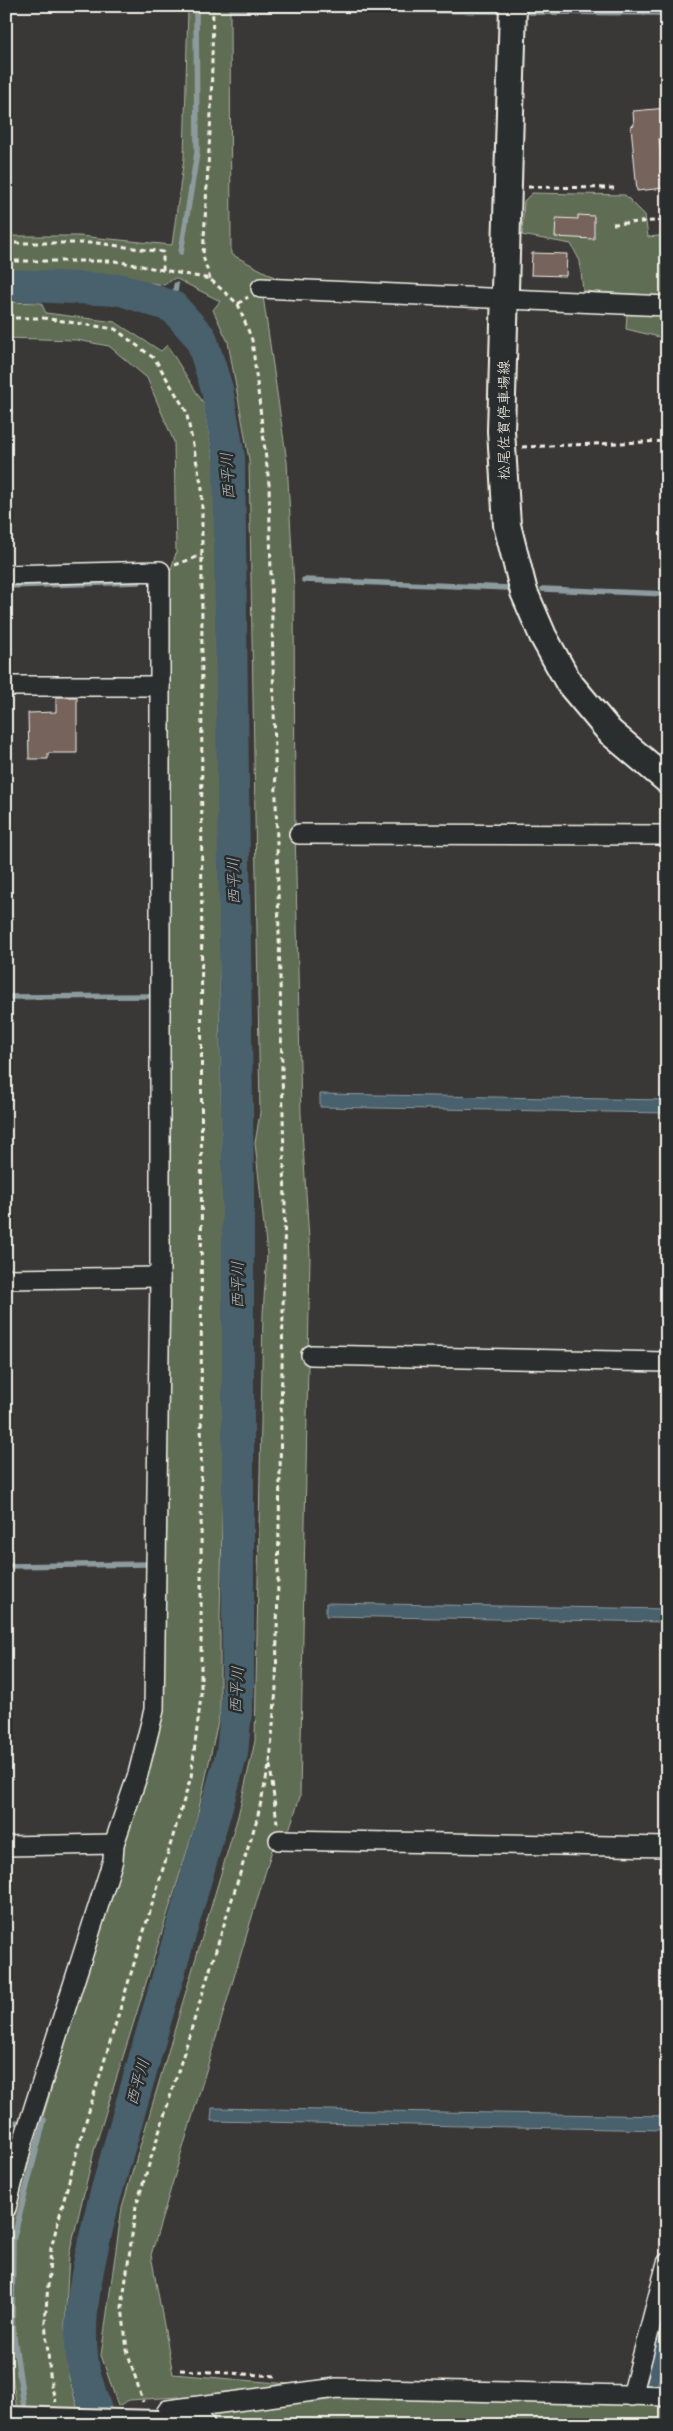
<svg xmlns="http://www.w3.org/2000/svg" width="673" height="2431" viewBox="0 0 673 2431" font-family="'Comic Neue','Klee One',sans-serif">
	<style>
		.green { fill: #606d54; stroke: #aaaf9e }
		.water { fill: #49616d; stroke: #8d9b9e }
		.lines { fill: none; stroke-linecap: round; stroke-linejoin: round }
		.stream { stroke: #8d9b9e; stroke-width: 5.5 }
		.river { stroke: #49616d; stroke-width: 32 }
		.building { fill: #74645b; stroke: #f4f1e8 }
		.street-casing { stroke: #f4f1e8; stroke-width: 22 }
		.secondary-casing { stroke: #f4f1e8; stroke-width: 30 }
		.path { stroke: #f4f1e8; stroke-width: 3; stroke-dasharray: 5 4; stroke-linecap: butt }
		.street { stroke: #2a2d2e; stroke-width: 19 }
		.secondary { stroke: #2a2d2e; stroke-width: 26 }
		.secondary-bridge-casing { stroke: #f4f1e8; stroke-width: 30; stroke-linecap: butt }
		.secondary-bridge { stroke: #2a2d2e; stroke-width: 26 }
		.labels { text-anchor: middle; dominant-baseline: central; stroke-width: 5; stroke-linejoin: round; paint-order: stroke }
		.street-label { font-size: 15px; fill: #f4f1e8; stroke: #2a2d2e }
		.water-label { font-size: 16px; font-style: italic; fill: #b0b7b7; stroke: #2a2d2e }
	</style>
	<rect width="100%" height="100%" fill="#393837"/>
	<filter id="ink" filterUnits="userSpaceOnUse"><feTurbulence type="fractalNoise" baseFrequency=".02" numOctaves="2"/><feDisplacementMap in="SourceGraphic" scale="10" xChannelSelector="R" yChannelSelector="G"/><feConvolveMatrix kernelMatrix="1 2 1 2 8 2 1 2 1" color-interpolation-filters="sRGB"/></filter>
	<g filter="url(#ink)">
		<g class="green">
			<polygon points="188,6 232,6 230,14 231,254 282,281 263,296 287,462 294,588 295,826 301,1115 310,1255 300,1797 288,1833 272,1850 151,2255 173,2374 312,2386 667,2404 667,2425 184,2425 179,2397 129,2400 118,2406 101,2355 122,2207 238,1816 255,1741 263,1314 267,1254 255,1143 260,1113 249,459 228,342 213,310 220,301 175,278 164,285 101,275 6,274 6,236 79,236 172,245 184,158"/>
			<polygon points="532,193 625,195 645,215 648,237 667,235 667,296 583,291 580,261 571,244 522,235 524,201"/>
			<polygon points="6,302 41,303 46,313 115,322 161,351 167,345 204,404 214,463 218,624 220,1031 226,1354 220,1616 220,1712 196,1822 95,2147 69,2255 65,2325 69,2377 82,2425 19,2425 6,2331 7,2237 160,1726 167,1272 168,579 176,553 174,442 147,378 109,346 77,340 6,338"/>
			<polygon points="627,314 667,315 667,339 626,329"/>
		</g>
		<g class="water">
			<polygon points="320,1094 667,1100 667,1113 320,1107"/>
			<polygon points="326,1603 667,1609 667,1622 326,1616"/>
			<polygon points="212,2108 667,2116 667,2130 211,2121"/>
			<polygon points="667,2303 667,2351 657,2386 645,2384"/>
		</g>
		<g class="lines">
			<g class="stream">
				<polyline points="231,6 231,9 497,11"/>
				<polyline points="530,12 667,13"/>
				<polyline points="181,252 197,153 196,6"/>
				<polyline points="173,307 176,285"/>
				<polyline points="304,580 510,588"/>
				<polyline points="6,586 139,582"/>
				<polyline points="543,589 667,594"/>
				<polyline points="6,997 150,996"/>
				<polyline points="6,1566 149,1564"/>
				<polyline points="6,2123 20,2122"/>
				<polyline points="25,2413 12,2324 13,2240 44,2120"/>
			</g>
			<path class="river" d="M6,285L122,290L173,307L201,338L217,389L229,457L238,1193V1691L232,1753L104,2200C91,2254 74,2313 84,2370C88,2388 95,2407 101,2425"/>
		</g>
		<g class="building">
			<polygon points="667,108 667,138 659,138 664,188 637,191 631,126 634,125 633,111"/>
			<polygon points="578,215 594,216 594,239 555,237 556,218 578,219"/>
			<polygon points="532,253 567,254 566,276 531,275"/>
			<polygon points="56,697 77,697 77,753 48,753 48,759 29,759 28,713 56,712"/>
		</g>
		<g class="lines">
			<defs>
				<g id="street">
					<polyline points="261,288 667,306"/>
					<polyline points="6,575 160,571 160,1277 154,1710 138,1774 114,1844 113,1860 22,2145 6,2208"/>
					<polyline points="6,686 160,686"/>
					<polyline points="299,834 667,835"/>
					<polyline points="6,1279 160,1277"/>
					<polyline points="311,1355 667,1362"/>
					<polyline points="279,1840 667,1847"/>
					<polyline points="6,1846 114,1844"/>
					<polyline points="632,2396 667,2263"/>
					<polyline points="158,2425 168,2410 337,2388 667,2396"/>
				</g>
				<g id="secondary">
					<polyline points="513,6 501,431 507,525 524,592 543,636 569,683 610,732 667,780"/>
					<polyline points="158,2424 201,2425"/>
				</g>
			</defs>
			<use href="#street" class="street-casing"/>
			<use href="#secondary" class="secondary-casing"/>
			<g class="path">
				<polyline points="528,187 614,188"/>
				<polyline points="613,224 667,220"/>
				<polyline points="6,243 97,243 163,252 163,270 210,279 238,304 252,340 269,484 285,1204 276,1688 270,1762 257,1819 136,2206 122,2307 127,2350 143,2402"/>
				<polyline points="6,261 115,261 163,270"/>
				<polyline points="210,279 203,256 211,114 213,6"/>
				<polyline points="238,304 248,297"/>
				<polyline points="6,318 43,318 115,329 155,359 186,411 202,488 201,1696 191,1777 78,2147 51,2248 45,2322 51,2385 56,2402"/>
				<polyline points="522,447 667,441"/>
				<polyline points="175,565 202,555"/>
				<polyline points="270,1765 277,1823"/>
				<polyline points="180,2370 276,2376"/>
			</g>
			<use href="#street" class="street"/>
			<use href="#secondary" class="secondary"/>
			<defs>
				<polyline id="secondary-bridge" points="6,2420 158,2424"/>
			</defs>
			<use href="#secondary-bridge" class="secondary-bridge-casing"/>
			<use href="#secondary-bridge" class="secondary-bridge"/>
		</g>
	</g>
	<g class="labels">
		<g class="street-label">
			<text transform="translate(504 420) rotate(-90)">松尾佐賀停車場線</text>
		</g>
		<g class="water-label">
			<text transform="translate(228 476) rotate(-93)">西平川</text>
			<text transform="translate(234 881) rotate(-91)">西平川</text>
			<text transform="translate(238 1285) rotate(-90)">西平川</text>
			<text transform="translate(237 1690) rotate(-87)">西平川</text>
			<text transform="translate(138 2082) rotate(-74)">西平川</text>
		</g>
	</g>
	<rect width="673" height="2431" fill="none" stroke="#2a2d2e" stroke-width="25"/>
	<rect x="12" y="12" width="648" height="2406" fill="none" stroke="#f4f1e8" stroke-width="2" filter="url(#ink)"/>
</svg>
